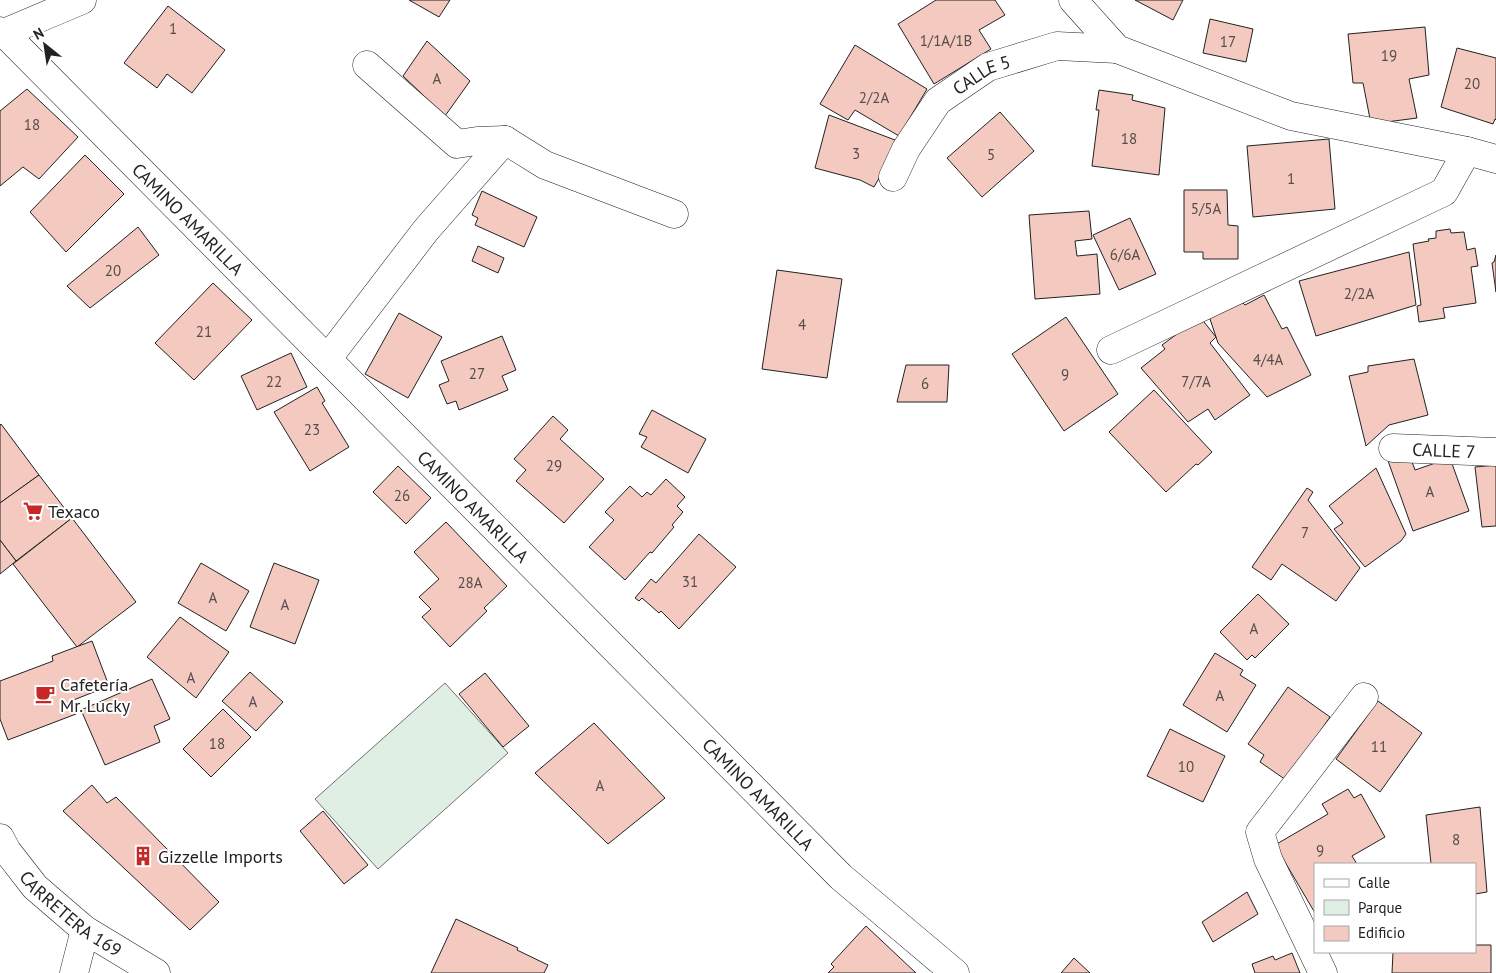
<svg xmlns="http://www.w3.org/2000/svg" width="1496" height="973" viewBox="0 0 1496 973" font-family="'PT Sans',sans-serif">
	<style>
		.green { fill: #e0efe3; stroke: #6f6f6f }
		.building { fill: #f3c9c0; stroke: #222 }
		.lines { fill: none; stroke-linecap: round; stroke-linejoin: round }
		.street-casing { stroke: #222; stroke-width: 29 }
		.secondary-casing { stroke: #222; stroke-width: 29 }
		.street { stroke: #fff; stroke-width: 28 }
		.secondary { stroke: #fff; stroke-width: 28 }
		.labels { text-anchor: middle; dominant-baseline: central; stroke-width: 4; stroke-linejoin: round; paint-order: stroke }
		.number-label { font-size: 15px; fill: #564c4a }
		.street-label { font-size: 18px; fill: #222; stroke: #fff }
		.poi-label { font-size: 18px; fill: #222; stroke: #fff; text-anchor: start }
	</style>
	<rect width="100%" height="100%" fill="#fff"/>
	<polygon class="green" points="445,683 508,753 378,869 315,799"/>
	<g class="building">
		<polygon points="409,0 450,0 439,17"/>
		<polygon points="936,0 995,0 1005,15 979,30 991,49 934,84 898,24"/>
		<polygon points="1135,0 1183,0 1173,20"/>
		<polygon points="168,6 225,50 192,93 167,74 157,88 124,63"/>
		<polygon points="1210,19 1253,29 1246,62 1203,53"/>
		<polygon points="1425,27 1429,75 1409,79 1417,118 1371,124 1363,83 1353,83 1348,34"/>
		<polygon points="427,41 470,81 445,116 403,76"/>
		<polygon points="855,45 927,89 899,136 855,110 848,120 820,104"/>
		<polygon points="1457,48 1496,58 1496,120 1495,119 1493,124 1441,107"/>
		<polygon points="27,89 78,137 39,179 23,167 0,186 0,111"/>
		<polygon points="1099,90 1133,95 1132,100 1165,108 1159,175 1092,166 1099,110 1096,110"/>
		<polygon points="1000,112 1034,151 982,197 947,158"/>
		<polygon points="829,115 895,140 895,145 889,160 884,163 882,173 874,187 860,180 815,168"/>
		<polygon points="1329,139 1335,209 1253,217 1247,146"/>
		<polygon points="85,155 124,194 66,252 30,212"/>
		<polygon points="1184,190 1227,190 1228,225 1238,226 1238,259 1203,259 1203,252 1184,252"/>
		<polygon points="482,191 537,217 524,247 475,225 478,218 472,215"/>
		<polygon points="1089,211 1092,239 1075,241 1077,256 1097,254 1100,294 1035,299 1029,215"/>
		<polygon points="1130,218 1156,274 1119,290 1093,235"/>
		<polygon points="138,227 159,255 90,308 67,286"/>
		<polygon points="1450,229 1451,233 1464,232 1467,250 1475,248 1478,266 1471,267 1476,303 1443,308 1445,318 1419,322 1417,306 1421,305 1413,244 1429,241 1428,239 1436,238 1436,231"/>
		<polygon points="478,246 504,258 498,273 472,261"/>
		<polygon points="1409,252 1416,305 1316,336 1299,281"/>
		<polygon points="1496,255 1496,292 1492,263 1494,262"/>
		<polygon points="777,270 842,279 827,378 762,369"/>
		<polygon points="213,283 252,320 194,380 155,343"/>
		<polygon points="1264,295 1282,329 1287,327 1311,375 1267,397 1218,343 1209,316 1240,300 1245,305"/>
		<polygon points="399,313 442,337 408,398 365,374"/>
		<polygon points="1066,317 1118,394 1064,431 1012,354"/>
		<polygon points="1200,317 1216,337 1210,343 1250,395 1215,420 1208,409 1188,422 1141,368 1165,349 1162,345"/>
		<polygon points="502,336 516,370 502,376 508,390 459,410 456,401 447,404 439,385 449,381 441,361"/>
		<polygon points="291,353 307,387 257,410 241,376"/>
		<polygon points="1414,359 1428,415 1389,425 1366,446 1349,376 1368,372 1368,366"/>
		<polygon points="906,365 949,365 947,402 897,402"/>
		<polygon points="317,387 325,401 322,403 349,447 310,471 274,412"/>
		<polygon points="1154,390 1212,452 1198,465 1196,464 1166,492 1109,432"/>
		<polygon points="652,410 706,439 688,473 641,447 647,437 639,434"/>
		<polygon points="553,416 568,430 560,439 604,479 564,523 516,481 526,470 514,459"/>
		<polygon points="1,424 39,475 0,503 0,425"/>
		<polygon points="1408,451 1415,470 1450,458 1469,511 1413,531 1387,458"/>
		<polygon points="1496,465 1496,526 1482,527 1475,467"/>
		<polygon points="398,466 431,498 406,524 373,492"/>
		<polygon points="1376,468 1406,534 1401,541 1365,567 1334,529 1343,523 1329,506"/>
		<polygon points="39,475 72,518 16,561 0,540 0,503"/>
		<polygon points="666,479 685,497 677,506 683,512 672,525 674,527 652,553 650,552 625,580 589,547 614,520 605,512 630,486 642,497 647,492 651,495"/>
		<polygon points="1307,488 1313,492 1308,500 1360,568 1336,601 1282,564 1271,580 1252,567"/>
		<polygon points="72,518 136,602 77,647 13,564"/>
		<polygon points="446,522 507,586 484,608 487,611 450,647 422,617 431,609 419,597 439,579 414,552"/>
		<polygon points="699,534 736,567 679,629 661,611 659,613 642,598 639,601 635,598 651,579 656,583"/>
		<polygon points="0,540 16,561 0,574"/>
		<polygon points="201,563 249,591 226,631 178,603"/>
		<polygon points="274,563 319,580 295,644 250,627"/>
		<polygon points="1258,594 1289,624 1255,658 1252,655 1247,660 1220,632"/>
		<polygon points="180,617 229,652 196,698 147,657"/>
		<polygon points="92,641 109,686 71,701 76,714 8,740 0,719 0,681 53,661 52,656"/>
		<polygon points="1215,653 1243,670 1240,675 1256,685 1227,732 1183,705"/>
		<polygon points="250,672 283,702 256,731 222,701"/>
		<polygon points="485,673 529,726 503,747 459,694"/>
		<polygon points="152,679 170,719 154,726 160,742 105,765 81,710"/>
		<polygon points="1288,687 1330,717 1286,780 1260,762 1264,755 1248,744"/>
		<polygon points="1378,701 1422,733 1380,792 1336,759"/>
		<polygon points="223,709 251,737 211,777 183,749"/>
		<polygon points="594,723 665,798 608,844 535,773"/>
		<polygon points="1170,729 1225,756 1203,802 1147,776"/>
		<polygon points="92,785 107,803 116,797 219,902 190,930 63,811"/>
		<polygon points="1348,789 1354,798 1361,794 1385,837 1352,856 1357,864 1315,864 1315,913 1275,845 1328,814 1322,804"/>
		<polygon points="1480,807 1487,892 1475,894 1475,864 1431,864 1426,815"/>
		<polygon points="323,811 368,865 344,884 300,831"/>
		<polygon points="1247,892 1258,914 1213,942 1202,922"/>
		<polygon points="456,919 518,948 517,950 548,965 544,973 431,973"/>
		<polygon points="866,926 916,973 828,973 834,967 831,964"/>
		<polygon points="1475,945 1491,945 1491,973 1392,973 1393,952 1475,952"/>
		<polygon points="1292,953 1300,973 1255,973 1252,964 1273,956 1275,960"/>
		<polygon points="1074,958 1090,973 1061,973"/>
	</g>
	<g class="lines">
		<defs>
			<g id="street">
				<polyline points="1073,0 1117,49 1291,116 1467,151 1496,159"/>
				<path id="s1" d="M0,31L4,33L841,877L955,973"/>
				<polyline points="4,33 82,0"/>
				<polyline points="367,65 457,144 477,141 505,140 545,165 674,214"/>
				<path id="s2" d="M893,177L906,149L938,101L988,67L1057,46L1117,49"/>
				<polyline points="1111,350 1444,192 1467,151"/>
				<polyline points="328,358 426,230 505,140"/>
				<path id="s3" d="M1393,448L1496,452"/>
				<polyline points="74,973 85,930"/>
				<polyline points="1323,973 1268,859 1260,832 1364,697"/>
			</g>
			<g id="secondary">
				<path id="s4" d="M0,838L7,851L35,887L85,930L156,973"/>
			</g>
		</defs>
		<use href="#street" class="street-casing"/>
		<use href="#secondary" class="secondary-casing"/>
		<use href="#street" class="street"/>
		<use href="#secondary" class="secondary"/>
	</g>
	<defs>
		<symbol id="supermarket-bare" viewBox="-9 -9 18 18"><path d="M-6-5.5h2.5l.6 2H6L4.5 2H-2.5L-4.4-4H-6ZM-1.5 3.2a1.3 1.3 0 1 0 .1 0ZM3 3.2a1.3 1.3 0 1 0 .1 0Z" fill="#c62828" stroke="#fff" stroke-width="2.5" paint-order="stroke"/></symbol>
		<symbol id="cafe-bare" viewBox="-9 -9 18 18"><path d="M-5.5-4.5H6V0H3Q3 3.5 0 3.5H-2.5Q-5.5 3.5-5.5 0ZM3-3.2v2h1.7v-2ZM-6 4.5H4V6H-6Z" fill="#c62828" stroke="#fff" stroke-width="2.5" paint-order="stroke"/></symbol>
		<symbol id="building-bare" viewBox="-9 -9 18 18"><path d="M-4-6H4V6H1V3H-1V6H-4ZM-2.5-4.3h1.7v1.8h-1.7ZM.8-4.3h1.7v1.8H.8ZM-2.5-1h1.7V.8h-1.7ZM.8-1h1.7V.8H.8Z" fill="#c62828" stroke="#fff" stroke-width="2.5" paint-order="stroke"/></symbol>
	</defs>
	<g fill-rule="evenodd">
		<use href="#supermarket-bare" x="19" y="497" width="28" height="28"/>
		<use href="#cafe-bare" x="31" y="680" width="28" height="28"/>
		<use href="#building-bare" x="129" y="842" width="28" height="28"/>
	</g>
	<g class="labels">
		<g class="number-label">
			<text x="173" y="28">1</text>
			<text x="946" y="40">1/1A/1B</text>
			<text x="1228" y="41">17</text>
			<text x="1389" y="55">19</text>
			<text x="437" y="78">A</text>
			<text x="1472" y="83">20</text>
			<text x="874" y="97">2/2A</text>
			<text x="32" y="124">18</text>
			<text x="1129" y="138">18</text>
			<text x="856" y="153">3</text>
			<text x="991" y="154">5</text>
			<text x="1291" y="178">1</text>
			<text x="1206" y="208">5/5A</text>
			<text x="1125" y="254">6/6A</text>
			<text x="113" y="270">20</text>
			<text x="1359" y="293">2/2A</text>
			<text x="802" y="324">4</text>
			<text x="204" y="331">21</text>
			<text x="1268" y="359">4/4A</text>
			<text x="477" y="373">27</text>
			<text x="1065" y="374">9</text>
			<text x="274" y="381">22</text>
			<text x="1196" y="381">7/7A</text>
			<text x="925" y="383">6</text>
			<text x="312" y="429">23</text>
			<text x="554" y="465">29</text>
			<text x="1430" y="491">A</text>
			<text x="402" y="495">26</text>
			<text x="1305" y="532">7</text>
			<text x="690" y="581">31</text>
			<text x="470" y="582">28A</text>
			<text x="213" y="597">A</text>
			<text x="285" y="604">A</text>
			<text x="1254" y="628">A</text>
			<text x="191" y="677">A</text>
			<text x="1220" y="695">A</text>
			<text x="253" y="701">A</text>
			<text x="217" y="743">18</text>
			<text x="1379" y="746">11</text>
			<text x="1186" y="766">10</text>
			<text x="600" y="785">A</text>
			<text x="1456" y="839">8</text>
			<text x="1320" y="850">9</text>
		</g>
		<g class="street-label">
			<text stroke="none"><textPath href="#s2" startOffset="140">CALLE 5</textPath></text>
			<text stroke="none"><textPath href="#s1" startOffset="266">CAMINO AMARILLA</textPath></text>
			<text stroke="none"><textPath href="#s3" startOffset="51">CALLE 7</textPath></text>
			<text stroke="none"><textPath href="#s1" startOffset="671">CAMINO AMARILLA</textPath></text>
			<text stroke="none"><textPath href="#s1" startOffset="1076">CAMINO AMARILLA</textPath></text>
			<text stroke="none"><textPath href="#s4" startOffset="105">CARRETERA 169</textPath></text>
		</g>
		<g class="poi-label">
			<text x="48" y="511">Texaco</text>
			<text x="60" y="684">Cafetería<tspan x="60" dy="21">Mr. Lucky</tspan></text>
			<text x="158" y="856">Gizzelle Imports</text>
		</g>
	</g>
	<rect x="1314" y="863" width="162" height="90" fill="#ffffff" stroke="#a7a7a7"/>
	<rect x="1324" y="879" width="25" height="8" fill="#ffffff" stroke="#a7a7a7"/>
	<text x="1358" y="888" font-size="15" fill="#222222">Calle</text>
	<rect x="1324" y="900" width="25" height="15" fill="#e0efe3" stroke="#a7a7a7"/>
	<text x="1358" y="913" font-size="15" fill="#222222">Parque</text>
	<rect x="1324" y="926" width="25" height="15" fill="#f3c9c0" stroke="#a7a7a7"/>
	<text x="1358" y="938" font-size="15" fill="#222222">Edificio</text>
	<g transform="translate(45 45) rotate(330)" stroke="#ffffff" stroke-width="4" paint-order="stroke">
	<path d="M0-4L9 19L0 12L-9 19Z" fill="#222222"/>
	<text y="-8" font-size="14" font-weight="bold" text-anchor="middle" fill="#222222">N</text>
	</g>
</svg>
